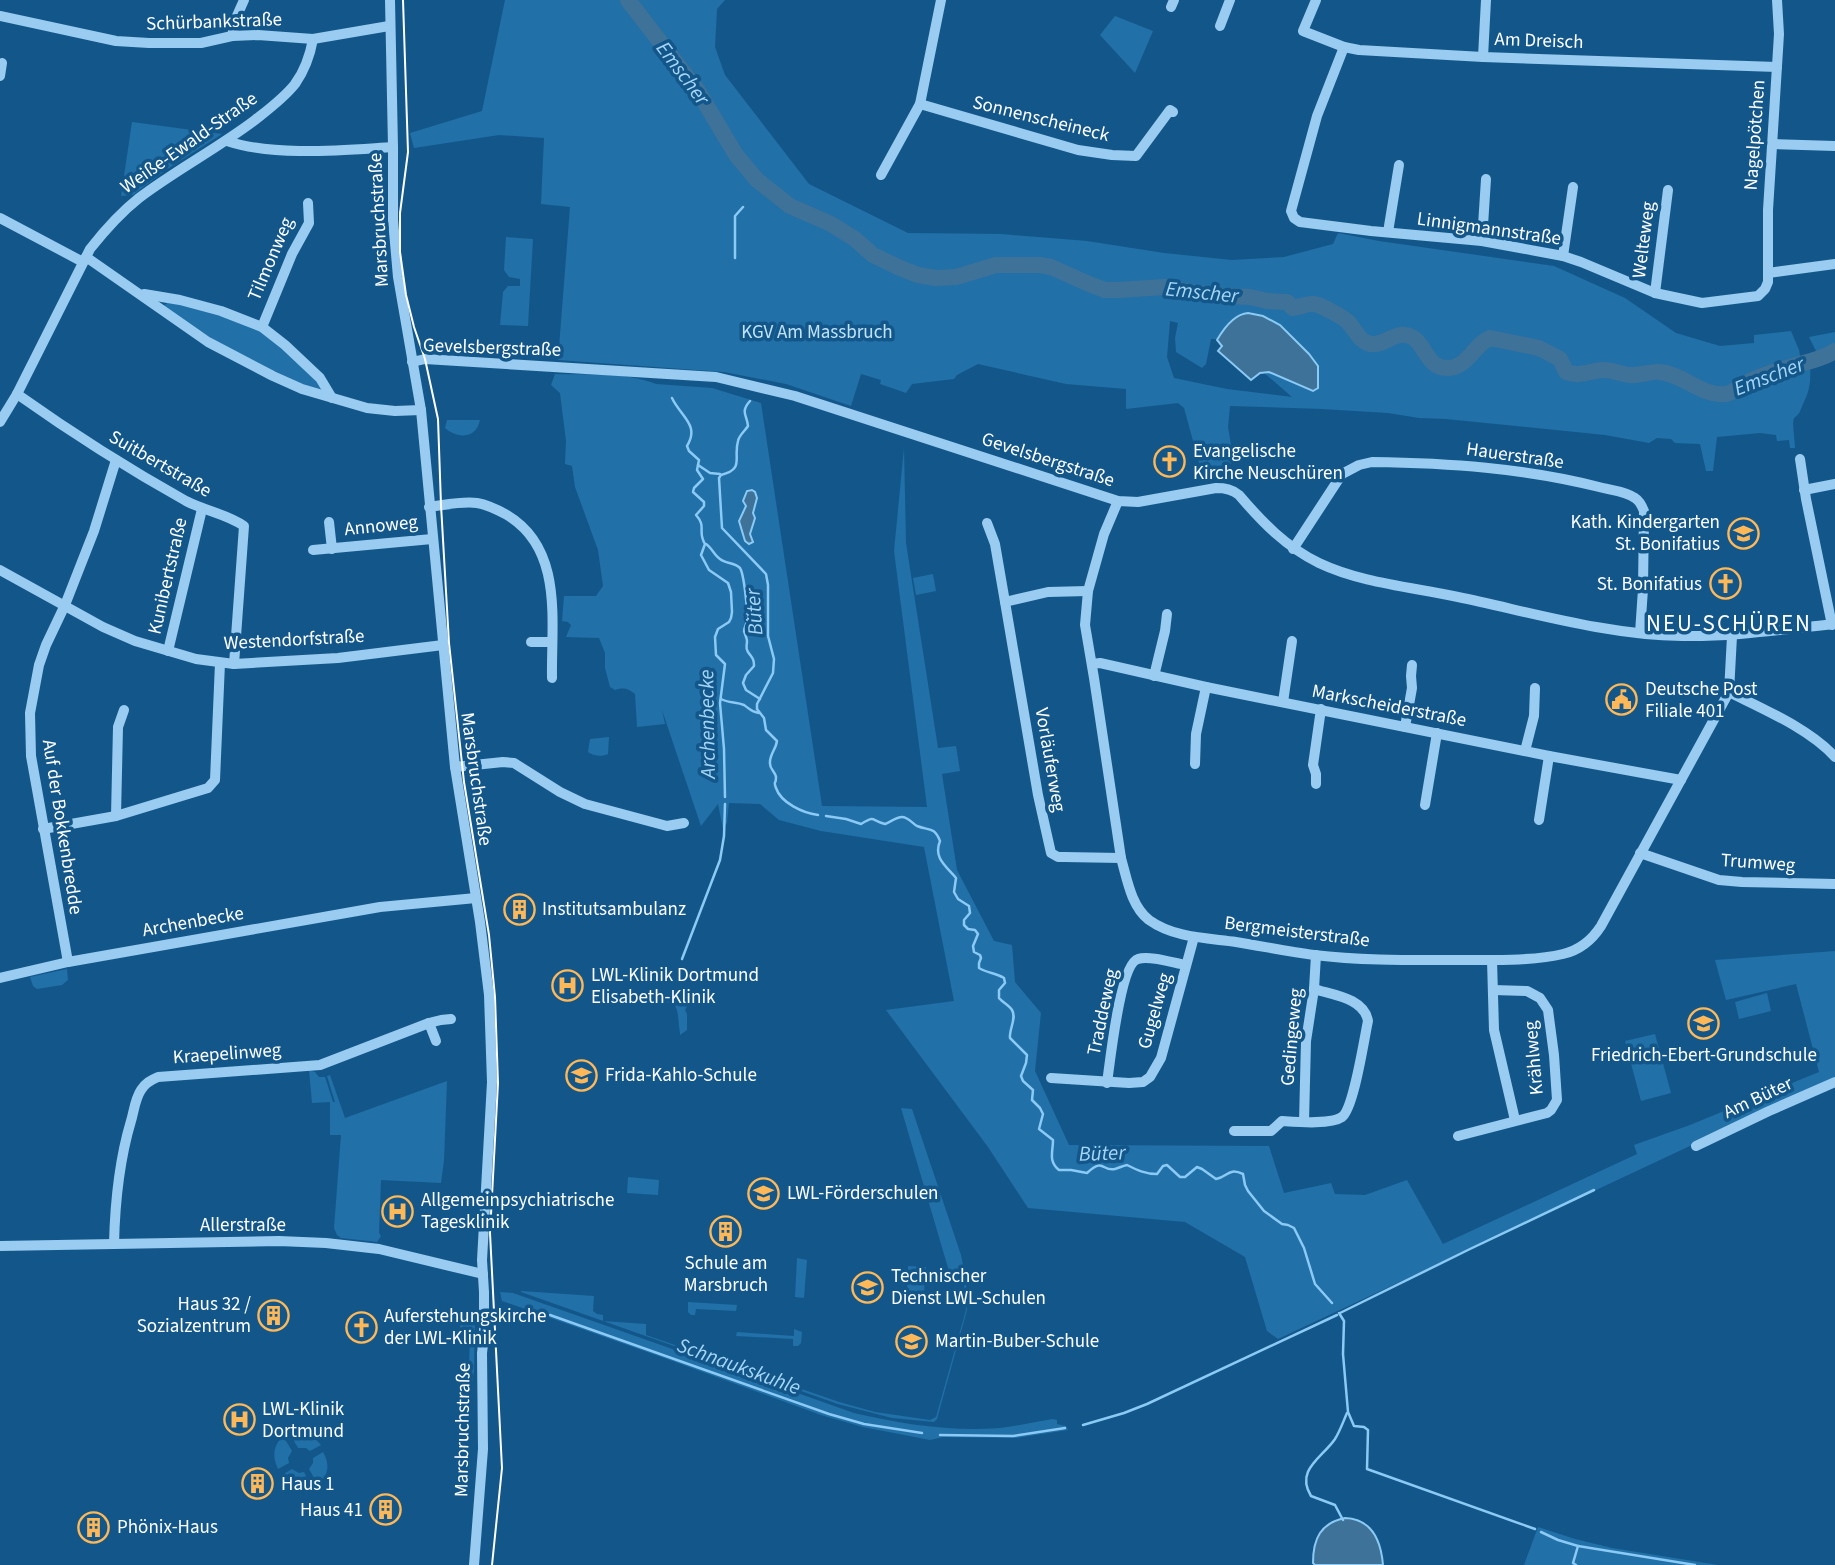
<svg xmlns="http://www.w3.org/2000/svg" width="1835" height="1565" viewBox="0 0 1835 1565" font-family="'Source Sans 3',sans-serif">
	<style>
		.green { fill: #2170a8; fill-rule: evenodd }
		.water { fill: #3f7298; stroke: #8bcaf4; stroke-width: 2 }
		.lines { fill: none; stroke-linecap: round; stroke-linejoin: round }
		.stream { stroke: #8bcaf4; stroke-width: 2.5 }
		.river { stroke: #3f7298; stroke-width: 16 }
		.minor { stroke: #99ccf0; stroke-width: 10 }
		.tram { stroke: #fff; stroke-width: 2 }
		.labels { text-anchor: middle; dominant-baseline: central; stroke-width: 7; stroke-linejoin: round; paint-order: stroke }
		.street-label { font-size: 19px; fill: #fff; stroke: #13578a }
		.park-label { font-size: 19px; fill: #bfe3fc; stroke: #13578a }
		.poi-label { font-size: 19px; fill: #fff; stroke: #13578a; text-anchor: start }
		.water-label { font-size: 21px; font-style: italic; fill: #a5d6f8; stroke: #13578a }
		.quarter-label { font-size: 23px; letter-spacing: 2px; fill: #fff; stroke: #13578a }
	</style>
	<rect width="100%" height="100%" fill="#13578a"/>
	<g class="green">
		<path d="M505,0H725L717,9L715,47L725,75L809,184L908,233L1001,234L1087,241L1164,253L1232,260L1284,257L1333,244L1338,233L1379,241L1554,266L1625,298L1676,333L1720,346L1754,343V335L1791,331L1799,350L1802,366L1810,365C1811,381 1810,390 1803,404C1800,411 1800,414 1794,418L1793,423L1795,448H1790L1789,440L1777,441L1776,435L1760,433L1717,437L1713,471H1706L1700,444L1675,443L1671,439L1657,438L1649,443L1605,435L1446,419L1419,418L1388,413L1322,409L1230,406L1228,427L1234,462L1203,477L1184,408L1178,403L1126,409V389L1066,384L978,364L957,375L954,379L912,384L906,393L880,384L881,380L861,374L851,406L786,384L724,372L558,360L570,207L541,204L544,138L499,135L414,148L410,133L482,111ZM1170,321L1178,323L1175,338L1176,352L1202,368L1206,364L1211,339H1225L1292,397L1227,389L1174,378L1167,357Z"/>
		<polygon points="1115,16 1153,31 1135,73 1100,35"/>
		<polygon points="132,122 222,134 166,170 133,195 121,196"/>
		<polygon points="506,237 533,239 528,326 500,325 503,292 508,286 520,286 520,279 509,277 504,270"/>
		<path d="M168,302C199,309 234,315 261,331C284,345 303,367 322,386V389L316,391L229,349L187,323L164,306Z"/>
		<polygon points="1835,332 1835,353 1821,361 1809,337"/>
		<path d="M555,374C586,375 627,372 656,384L712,388L761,403L822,806L927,807L894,551L904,448L906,543L938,748L956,746L960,771L942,774L957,870L994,941L1012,945L1015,982L1041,1013L1035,1071L1069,1145L1269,1146L1284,1193L1331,1183L1335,1194L1365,1195L1407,1180L1443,1244L1637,1154L1634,1145L1690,1125L1819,1072L1796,984L1726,1000L1715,960L1835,951V1078L1278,1339L1267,1331L1245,1257L1185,1222L1028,1208L988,1147L886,1010L954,1001L924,847L821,831L779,820L760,804L729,803L727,823L723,829L718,804L701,826L662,710L665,724L637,727L635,694C629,689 624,687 615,690L610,687L605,668V653L599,638L566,637L571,625L568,622L562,621L564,596H596L603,586L598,550L575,487L572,466L565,464L566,441L560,393L551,385Z"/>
		<path d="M447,420H480C476,439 458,439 445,428Z"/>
		<polygon points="933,574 936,591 916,595 913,578"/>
		<path d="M609,737L608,754C602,757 593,756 588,752L590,739Z"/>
		<polygon points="67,969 68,980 62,985 37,989 33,986 30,977"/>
		<path d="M658,993L671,998L677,993H683L689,998L688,1005L685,1010L687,1014V1030L680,1035V1033C676,1008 683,999 648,1003L647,997L650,994Z"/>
		<polygon points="1767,993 1771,1011 1739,1019 1735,1002"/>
		<polygon points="1655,1034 1671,1093 1641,1101 1625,1041"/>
		<polygon points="309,1070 315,1072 319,1077 325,1077 333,1102 335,1102 327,1076 330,1075 345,1118 447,1081 444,1160 441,1183 381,1180 379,1233 381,1236 377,1242 341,1238 337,1235 334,1228 341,1135 330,1135 330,1102 312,1103"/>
		<polygon points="901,1108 912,1109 961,1255 966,1280 967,1310 937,1419 934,1422 892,1418 838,1404 521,1292 521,1291 594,1296 593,1311 597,1314 603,1315 603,1321 646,1324 646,1335 839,1402 875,1412 930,1420 936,1417 966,1310 964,1283 951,1278"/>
		<polygon points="628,1177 659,1180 658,1195 627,1193"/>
		<polygon points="797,1258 807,1260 804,1298 795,1297"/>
		<polygon points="908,1266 926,1267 924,1292 907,1291"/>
		<path d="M500,1292L513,1293L854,1413C901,1424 952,1432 1000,1428C1017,1426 1035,1422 1053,1419L1057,1420V1424L1066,1426L1068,1430L1016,1438L943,1437L930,1440L863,1427L821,1415L667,1359L502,1301Z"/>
		<polygon points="688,1302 737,1305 736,1311 696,1309 695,1315 691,1315 688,1312"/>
		<polygon points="461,1318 475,1319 474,1371 468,1410 470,1331 460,1330"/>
		<polygon points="794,1329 802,1332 801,1343 798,1346 793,1346 793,1339 736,1336 737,1332 794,1336"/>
		<polygon points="299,1431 312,1435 321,1445 310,1451 306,1448 298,1448 289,1432"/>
		<path d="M283,1436L292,1451L288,1458L289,1463L278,1469C272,1456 273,1446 283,1436Z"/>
		<path d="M323,1452C330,1464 329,1475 318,1485L309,1469L313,1463V1458Z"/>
		<path d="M292,1469L299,1473L304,1472L312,1488C298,1491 289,1486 282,1475Z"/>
		<polygon points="1538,1527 1575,1539 1612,1548 1718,1565 1524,1565"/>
	</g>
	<g class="water">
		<path d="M1248,313L1263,316L1280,325L1309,354L1318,366V388L1313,391L1269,372L1260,373L1251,380L1218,351L1222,346L1217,340C1224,328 1234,314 1248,313Z"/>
		<polygon points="752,490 755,492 757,498 753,513 755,518 750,534 753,542 749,544 745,541 739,521 746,506 743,501 747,491"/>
		<path d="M1345,1518C1372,1519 1381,1541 1383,1565H1315L1313,1563C1313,1538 1321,1523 1345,1518Z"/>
	</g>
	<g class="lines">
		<g class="stream">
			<polyline points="758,188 762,184"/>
			<polyline points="735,258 735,216 743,207"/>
			<path d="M672,398C681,417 700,425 687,446L689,451L699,460L697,470L703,479L694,488L693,492L704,502V506L696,515C707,527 697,531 705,544L701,555L709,570L728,583L731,592L732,612L731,618L729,622L718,629L715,637L716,655L725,664L720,703L724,749L725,797"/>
			<path d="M750,401C740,412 747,415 748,426C745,431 739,435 738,441C733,458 745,469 721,475L719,478L722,528L766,574L768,585V636L774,659L773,673L757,704V709L764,718L766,730L777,741C776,749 770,754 770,762C769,769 775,771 776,777C776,786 773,780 776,788C781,803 803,813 818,815"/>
			<polyline points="698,465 710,473 720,474"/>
			<path d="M706,544C712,548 714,555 720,559C726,564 734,562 740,568C744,574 748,612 747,621C747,623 744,628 744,631C745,635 747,638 747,641C747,647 745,647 748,652C752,658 754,658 754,666L746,675L743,683L746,690L760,699"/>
			<path d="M721,699C728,703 736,702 744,705C750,709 751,712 759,713"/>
			<path d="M826,816L846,819L861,824C876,815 870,820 885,824C890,822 897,817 902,817C908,817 912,823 917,826C929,831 934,826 940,841C933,858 946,866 956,878L954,892L958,899L969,906L970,913L964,920V925L968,929L975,930L978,934L973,946L974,952L980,955L981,958L979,963V968C987,973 996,973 1004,978L1005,983L999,990V998C1002,1002 1009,1005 1012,1010C1017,1018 1009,1029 1010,1038L1027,1055L1026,1063L1021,1076L1023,1081L1033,1090L1032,1100L1040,1108L1043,1114L1039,1129L1053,1140C1053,1152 1048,1161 1059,1170H1071L1087,1173C1104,1157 1102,1172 1115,1169C1119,1168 1122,1166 1127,1165C1137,1170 1145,1174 1157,1174L1163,1166L1167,1165L1180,1177H1185L1197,1167L1202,1169L1216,1179C1228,1177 1228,1167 1243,1174L1245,1185L1248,1191L1264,1211L1282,1224L1288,1225L1294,1228L1304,1248L1315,1284L1332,1303"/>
			<polyline points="682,959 720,860 724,836 725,804"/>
			<polyline points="1339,1313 1344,1321 1343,1354 1348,1412 1354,1426 1364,1427 1368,1430 1367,1469 1535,1529"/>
			<polyline points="1340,1313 1470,1249 1594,1190"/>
			<polyline points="550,1315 829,1414 864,1424 922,1433"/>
			<polyline points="1083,1425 1124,1413 1147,1404 1337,1315"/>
			<polyline points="940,1435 1013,1436 1065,1428"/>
			<path d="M1343,1520L1335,1505L1311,1496C1295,1470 1322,1458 1335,1439C1340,1431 1343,1422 1347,1413"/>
			<polyline points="1541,1532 1558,1540 1578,1546 1573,1563 1576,1565"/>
			<polyline points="1578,1546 1695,1565"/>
		</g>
		<path class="river" d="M628,0L698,91L736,155L757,180L790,206L831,224L855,239L873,255L900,268L918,275L936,278L956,277L996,265H1039L1051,267L1089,284L1105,290H1118L1165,287L1197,293L1225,296L1250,297L1267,301L1287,302L1293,308C1301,307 1308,303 1314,304C1321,305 1343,317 1348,322C1355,329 1359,342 1371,344C1386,346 1395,329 1412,337C1426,345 1427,368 1447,368C1467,369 1474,344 1490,338L1539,348L1560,359L1566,372C1580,377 1589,371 1602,370C1614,369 1623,376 1634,375C1643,375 1651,371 1660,372C1683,374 1702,397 1726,394C1733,393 1738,387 1744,384C1758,377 1775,371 1790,367C1805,362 1821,360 1835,351"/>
		<g class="minor">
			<polyline points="390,0 393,147 393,220 398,277 421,410 455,767 480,922 489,995 492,1082 482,1260 484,1292 484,1336 482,1353 483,1449 474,1565"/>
			<polyline points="1316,0 1303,31 1344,47 1359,50 1483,57 1777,67"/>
			<polyline points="1171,7 1174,0"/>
			<polyline points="0,16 116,41 149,43 201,43 232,36 258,35 313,39 389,26"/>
			<polyline points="1220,26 1230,0"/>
			<polyline points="232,36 236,18 244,0"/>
			<polyline points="1344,47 1317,116 1291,211 1294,218 1300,222 1371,231 1482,241 1563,256 1581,262 1655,293 1702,303 1758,296 1765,289 1768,282 1768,210 1779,34 1777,0"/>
			<polyline points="1483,57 1486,0"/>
			<polyline points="0,76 2,63"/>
			<polyline points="920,104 1078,150 1112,155 1136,156 1170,110 1173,112"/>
			<path d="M227,141C275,157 343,150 393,147"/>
			<polyline points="1773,144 1835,146"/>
			<polyline points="881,175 920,104 941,0"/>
			<polyline points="0,218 83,262"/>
			<polyline points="1388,232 1399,165"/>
			<polyline points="1482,241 1486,179"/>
			<polyline points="1563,256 1573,187"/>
			<polyline points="86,257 208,342 273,376 302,389 367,408 395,411 421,410"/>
			<polyline points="1768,273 1835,264"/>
			<polyline points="1655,293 1668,190"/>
			<polyline points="144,294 180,300 221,311 262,327 285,345 320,378 332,398"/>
			<polyline points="262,327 292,254 309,223 308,203"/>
			<path d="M412,362L425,359L716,377L795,396L1118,501L1138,502L1216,488C1225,488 1232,489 1239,495C1262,522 1286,547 1319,563C1361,583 1412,587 1458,597C1530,612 1607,635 1682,636C1734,637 1784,629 1835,624"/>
			<path d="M17,394C72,433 127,468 186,501C205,511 227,514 244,526L234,664"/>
			<path d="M0,422L17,394L90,249C105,230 120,213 139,198C176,170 218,148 255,120C269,109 284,98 295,84C305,70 310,56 313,39"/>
			<polyline points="1800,459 1806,499 1832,625"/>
			<polyline points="1804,490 1835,484"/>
			<path d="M1118,501L1104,534L1088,591L1085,625L1094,678L1121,858C1127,879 1131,906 1149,920C1174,938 1207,938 1236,942C1262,946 1288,952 1314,955C1363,961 1414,960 1463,960C1493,960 1534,961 1563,954C1580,950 1592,940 1601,926L1729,692L1732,636"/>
			<path d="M429,507C445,505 462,501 477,503C488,505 498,510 507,515C564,549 551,622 552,678"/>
			<polyline points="329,522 332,549"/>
			<polyline points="987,523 995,544 1005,602"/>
			<path d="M1293,549L1342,474L1359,465L1372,462C1448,463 1524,468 1599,487C1610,490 1626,491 1635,498C1640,501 1642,506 1644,511L1643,589L1640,633"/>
			<polyline points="313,550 432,539"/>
			<polyline points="0,570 103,627 135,641 196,659 234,664 338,658 443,645"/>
			<polyline points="1088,591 1048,592 1005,602 1038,795 1051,853 1058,857 1064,857 1121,858"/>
			<polyline points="531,642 552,642"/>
			<polyline points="168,651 202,509"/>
			<polyline points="1092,664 1100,663 1206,687 1549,756 1681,780"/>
			<polyline points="1154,676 1165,631 1167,614"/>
			<path d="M1729,692C1763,709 1810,729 1835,757"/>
			<polyline points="1283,702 1292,641"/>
			<polyline points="1405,727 1412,688 1411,676 1412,665"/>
			<polyline points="1525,751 1534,716 1535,688"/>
			<polyline points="1195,764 1196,734 1206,687"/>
			<polyline points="455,767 503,762 514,763 560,792 585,804 667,826 684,823"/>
			<polyline points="1316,784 1316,774 1313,765 1321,709"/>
			<polyline points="1425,805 1437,733"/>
			<polyline points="116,816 118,727 124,710"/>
			<polyline points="1539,820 1549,756"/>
			<polyline points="43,829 116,816 208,788 215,780 220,663"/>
			<polyline points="1640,853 1719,880 1742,882 1835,884"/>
			<polyline points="1492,960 1494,1030 1515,1120"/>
			<polyline points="68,962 31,756 30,713 39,665 46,645 65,605 94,531 116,460"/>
			<polyline points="0,978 68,962 380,907 476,898"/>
			<polyline points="429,1023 436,1041"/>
			<polyline points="1051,1078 1129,1083 1143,1082 1150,1077 1161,1058 1194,937"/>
			<path d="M1107,1083C1110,1063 1120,964 1138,959C1149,955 1174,963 1186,965"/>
			<polyline points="1304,1122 1306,1041 1314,989 1316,955"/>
			<path d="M1234,1131H1271L1282,1121C1297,1122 1330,1125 1342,1117C1354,1108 1364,1039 1368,1021C1364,998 1333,995 1314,989"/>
			<polyline points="1458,1136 1547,1113 1551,1110 1557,1100 1554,1055 1548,1010 1540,998 1527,991 1493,990"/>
			<polyline points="1696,1146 1769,1111 1835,1082"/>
			<path d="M114,1244C115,1202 119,1161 131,1121C134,1111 135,1099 141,1090C145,1083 151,1080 158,1077L320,1065L429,1023L441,1020L451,1019"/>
			<polyline points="0,1246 279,1241 326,1243 379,1249 483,1274"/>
		</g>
		<polyline class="tram" points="403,0 408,152 400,213 400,252 406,295 414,327 425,359 438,419 441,505 449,643 464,782 489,935 495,997 498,1083 490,1233 502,1468 492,1565"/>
	</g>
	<defs>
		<symbol id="church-ring" viewBox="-11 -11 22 22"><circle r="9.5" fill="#13578a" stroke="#ffb858" stroke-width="1.5"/><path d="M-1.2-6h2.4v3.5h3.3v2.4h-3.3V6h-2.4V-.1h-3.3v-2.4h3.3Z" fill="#ffb858"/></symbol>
		<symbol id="school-ring" viewBox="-11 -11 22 22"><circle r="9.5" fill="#13578a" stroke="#ffb858" stroke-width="1.5"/><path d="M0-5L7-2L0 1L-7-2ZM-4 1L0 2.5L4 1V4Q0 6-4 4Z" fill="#ffb858"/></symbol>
		<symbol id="civic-ring" viewBox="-11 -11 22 22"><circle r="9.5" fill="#13578a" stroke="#ffb858" stroke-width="1.5"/><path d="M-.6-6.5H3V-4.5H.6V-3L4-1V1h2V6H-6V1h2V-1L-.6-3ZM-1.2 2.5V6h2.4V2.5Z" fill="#ffb858"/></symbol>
		<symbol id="building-ring" viewBox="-11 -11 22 22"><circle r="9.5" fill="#13578a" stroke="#ffb858" stroke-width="1.5"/><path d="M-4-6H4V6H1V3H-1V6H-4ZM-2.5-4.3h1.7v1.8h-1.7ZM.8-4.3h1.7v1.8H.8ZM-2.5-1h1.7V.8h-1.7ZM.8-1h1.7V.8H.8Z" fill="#ffb858"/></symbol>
		<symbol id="hospital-ring" viewBox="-11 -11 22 22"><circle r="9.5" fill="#13578a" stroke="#ffb858" stroke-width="1.5"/><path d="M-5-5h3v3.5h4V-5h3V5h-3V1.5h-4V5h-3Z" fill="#ffb858"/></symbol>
	</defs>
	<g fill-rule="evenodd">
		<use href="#church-ring" x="1152" y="444" width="35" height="35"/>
		<use href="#school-ring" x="1726" y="516" width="35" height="35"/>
		<use href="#church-ring" x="1708" y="566" width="35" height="35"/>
		<use href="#civic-ring" x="1604" y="682" width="35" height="35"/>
		<use href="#building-ring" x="502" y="892" width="35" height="35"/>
		<use href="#hospital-ring" x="550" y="968" width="35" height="35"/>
		<use href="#school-ring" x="1686" y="1006" width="35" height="35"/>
		<use href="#school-ring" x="564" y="1058" width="35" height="35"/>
		<use href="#school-ring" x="746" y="1176" width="35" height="35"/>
		<use href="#hospital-ring" x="380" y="1194" width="35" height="35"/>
		<use href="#building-ring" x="708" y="1214" width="35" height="35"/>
		<use href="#school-ring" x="850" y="1270" width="35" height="35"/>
		<use href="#building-ring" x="256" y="1298" width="35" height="35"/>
		<use href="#church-ring" x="344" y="1310" width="35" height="35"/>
		<use href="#school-ring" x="894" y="1324" width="35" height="35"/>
		<use href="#hospital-ring" x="222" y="1402" width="35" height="35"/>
		<use href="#building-ring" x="240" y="1466" width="35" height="35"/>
		<use href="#building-ring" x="368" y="1492" width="35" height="35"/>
		<use href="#building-ring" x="76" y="1510" width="35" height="35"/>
	</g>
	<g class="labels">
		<g class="street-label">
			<text transform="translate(214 22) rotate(-2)">Schürbankstraße</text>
			<text transform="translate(1539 41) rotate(2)">Am Dreisch</text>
			<text transform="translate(1041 119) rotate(14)">Sonnenscheineck</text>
			<text transform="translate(1755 135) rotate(-86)">Nagelpötchen</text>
			<text transform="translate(189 143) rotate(-35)">Weiße-Ewald-Straße</text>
			<text transform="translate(379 220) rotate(-93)">Marsbruchstraße</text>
			<text transform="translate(1489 229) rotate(8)">Linnigmannstraße</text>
			<text transform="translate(1644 240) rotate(-83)">Welteweg</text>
			<text transform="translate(271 259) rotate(-67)">Tilmonweg</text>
			<text transform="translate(492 348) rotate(2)">Gevelsbergstraße</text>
			<text transform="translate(1515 456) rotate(8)">Hauerstraße</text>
			<text transform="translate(1048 460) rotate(18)">Gevelsbergstraße</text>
			<text transform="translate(160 464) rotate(30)">Suitbertstraße</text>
			<text transform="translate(381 526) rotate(-6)">Annoweg</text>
			<text transform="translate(168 576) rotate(-77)">Kunibertstraße</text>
			<text transform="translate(294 640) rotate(-3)">Westendorfstraße</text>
			<text transform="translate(1389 706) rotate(11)">Markscheiderstraße</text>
			<text transform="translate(1050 760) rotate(80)">Vorläuferweg</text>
			<text transform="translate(476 779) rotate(82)">Marsbruchstraße</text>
			<text transform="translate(62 827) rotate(81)">Auf der Bokkenbredde</text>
			<text transform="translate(1758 863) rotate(4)">Trumweg</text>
			<text transform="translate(193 922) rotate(-10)">Archenbecke</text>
			<text transform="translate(1297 932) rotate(7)">Bergmeisterstraße</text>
			<text transform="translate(1155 1011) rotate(-74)">Gugelweg</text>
			<text transform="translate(1103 1012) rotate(-78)">Traddeweg</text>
			<text transform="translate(1292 1037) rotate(-85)">Gedingeweg</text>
			<text transform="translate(227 1054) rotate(-4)">Kraepelinweg</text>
			<text transform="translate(1534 1058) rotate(-95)">Krählweg</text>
			<text transform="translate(1758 1098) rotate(-25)">Am Büter</text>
			<text x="243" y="1225">Allerstraße</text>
			<text transform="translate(463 1430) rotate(-89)">Marsbruchstraße</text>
		</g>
		<g class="park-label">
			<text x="817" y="332">KGV Am Massbruch</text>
		</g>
		<g class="poi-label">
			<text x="1193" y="451">Evangelische<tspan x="1193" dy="22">Kirche Neuschüren</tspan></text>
			<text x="1720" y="522" text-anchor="end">Kath. Kindergarten<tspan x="1720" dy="22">St. Bonifatius</tspan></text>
			<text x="1702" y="584" text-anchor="end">St. Bonifatius</text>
			<text x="1645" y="689">Deutsche Post<tspan x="1645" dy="22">Filiale 401</tspan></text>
			<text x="542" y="909">Institutsambulanz</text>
			<text x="591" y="975">LWL-Klinik Dortmund<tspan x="591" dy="22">Elisabeth-Klinik</tspan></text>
			<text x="1704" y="1055" text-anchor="middle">Friedrich-Ebert-Grundschule</text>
			<text x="605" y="1075">Frida-Kahlo-Schule</text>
			<text x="787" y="1193">LWL-Förderschulen</text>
			<text x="421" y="1200">Allgemeinpsychiatrische<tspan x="421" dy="22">Tagesklinik</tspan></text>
			<text x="726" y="1263" text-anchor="middle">Schule am<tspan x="726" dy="22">Marsbruch</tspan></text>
			<text x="891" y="1276">Technischer<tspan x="891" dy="22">Dienst LWL-Schulen</tspan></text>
			<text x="251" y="1304" text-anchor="end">Haus 32 /<tspan x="251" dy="22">Sozialzentrum</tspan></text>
			<text x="384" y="1316">Auferstehungskirche<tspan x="384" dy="22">der LWL-Klinik</tspan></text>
			<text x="935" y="1341">Martin-Buber-Schule</text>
			<text x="262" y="1409">LWL-Klinik<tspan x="262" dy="22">Dortmund</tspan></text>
			<text x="281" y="1484">Haus 1</text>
			<text x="363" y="1510" text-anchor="end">Haus 41</text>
			<text x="117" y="1527">Phönix-Haus</text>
		</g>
		<g class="water-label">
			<text transform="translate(683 73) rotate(53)">Emscher</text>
			<text transform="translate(1202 292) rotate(6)">Emscher</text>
			<text transform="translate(1769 376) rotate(-21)">Emscher</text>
			<text transform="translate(754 612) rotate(-94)">Büter</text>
			<text transform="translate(707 724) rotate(-91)">Archenbecke</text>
			<text transform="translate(1102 1153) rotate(-2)">Büter</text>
			<text transform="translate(739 1366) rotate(20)">Schnaukskuhle</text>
		</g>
		<g class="quarter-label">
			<text x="1729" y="623">NEU-SCHÜREN</text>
		</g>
	</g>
</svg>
